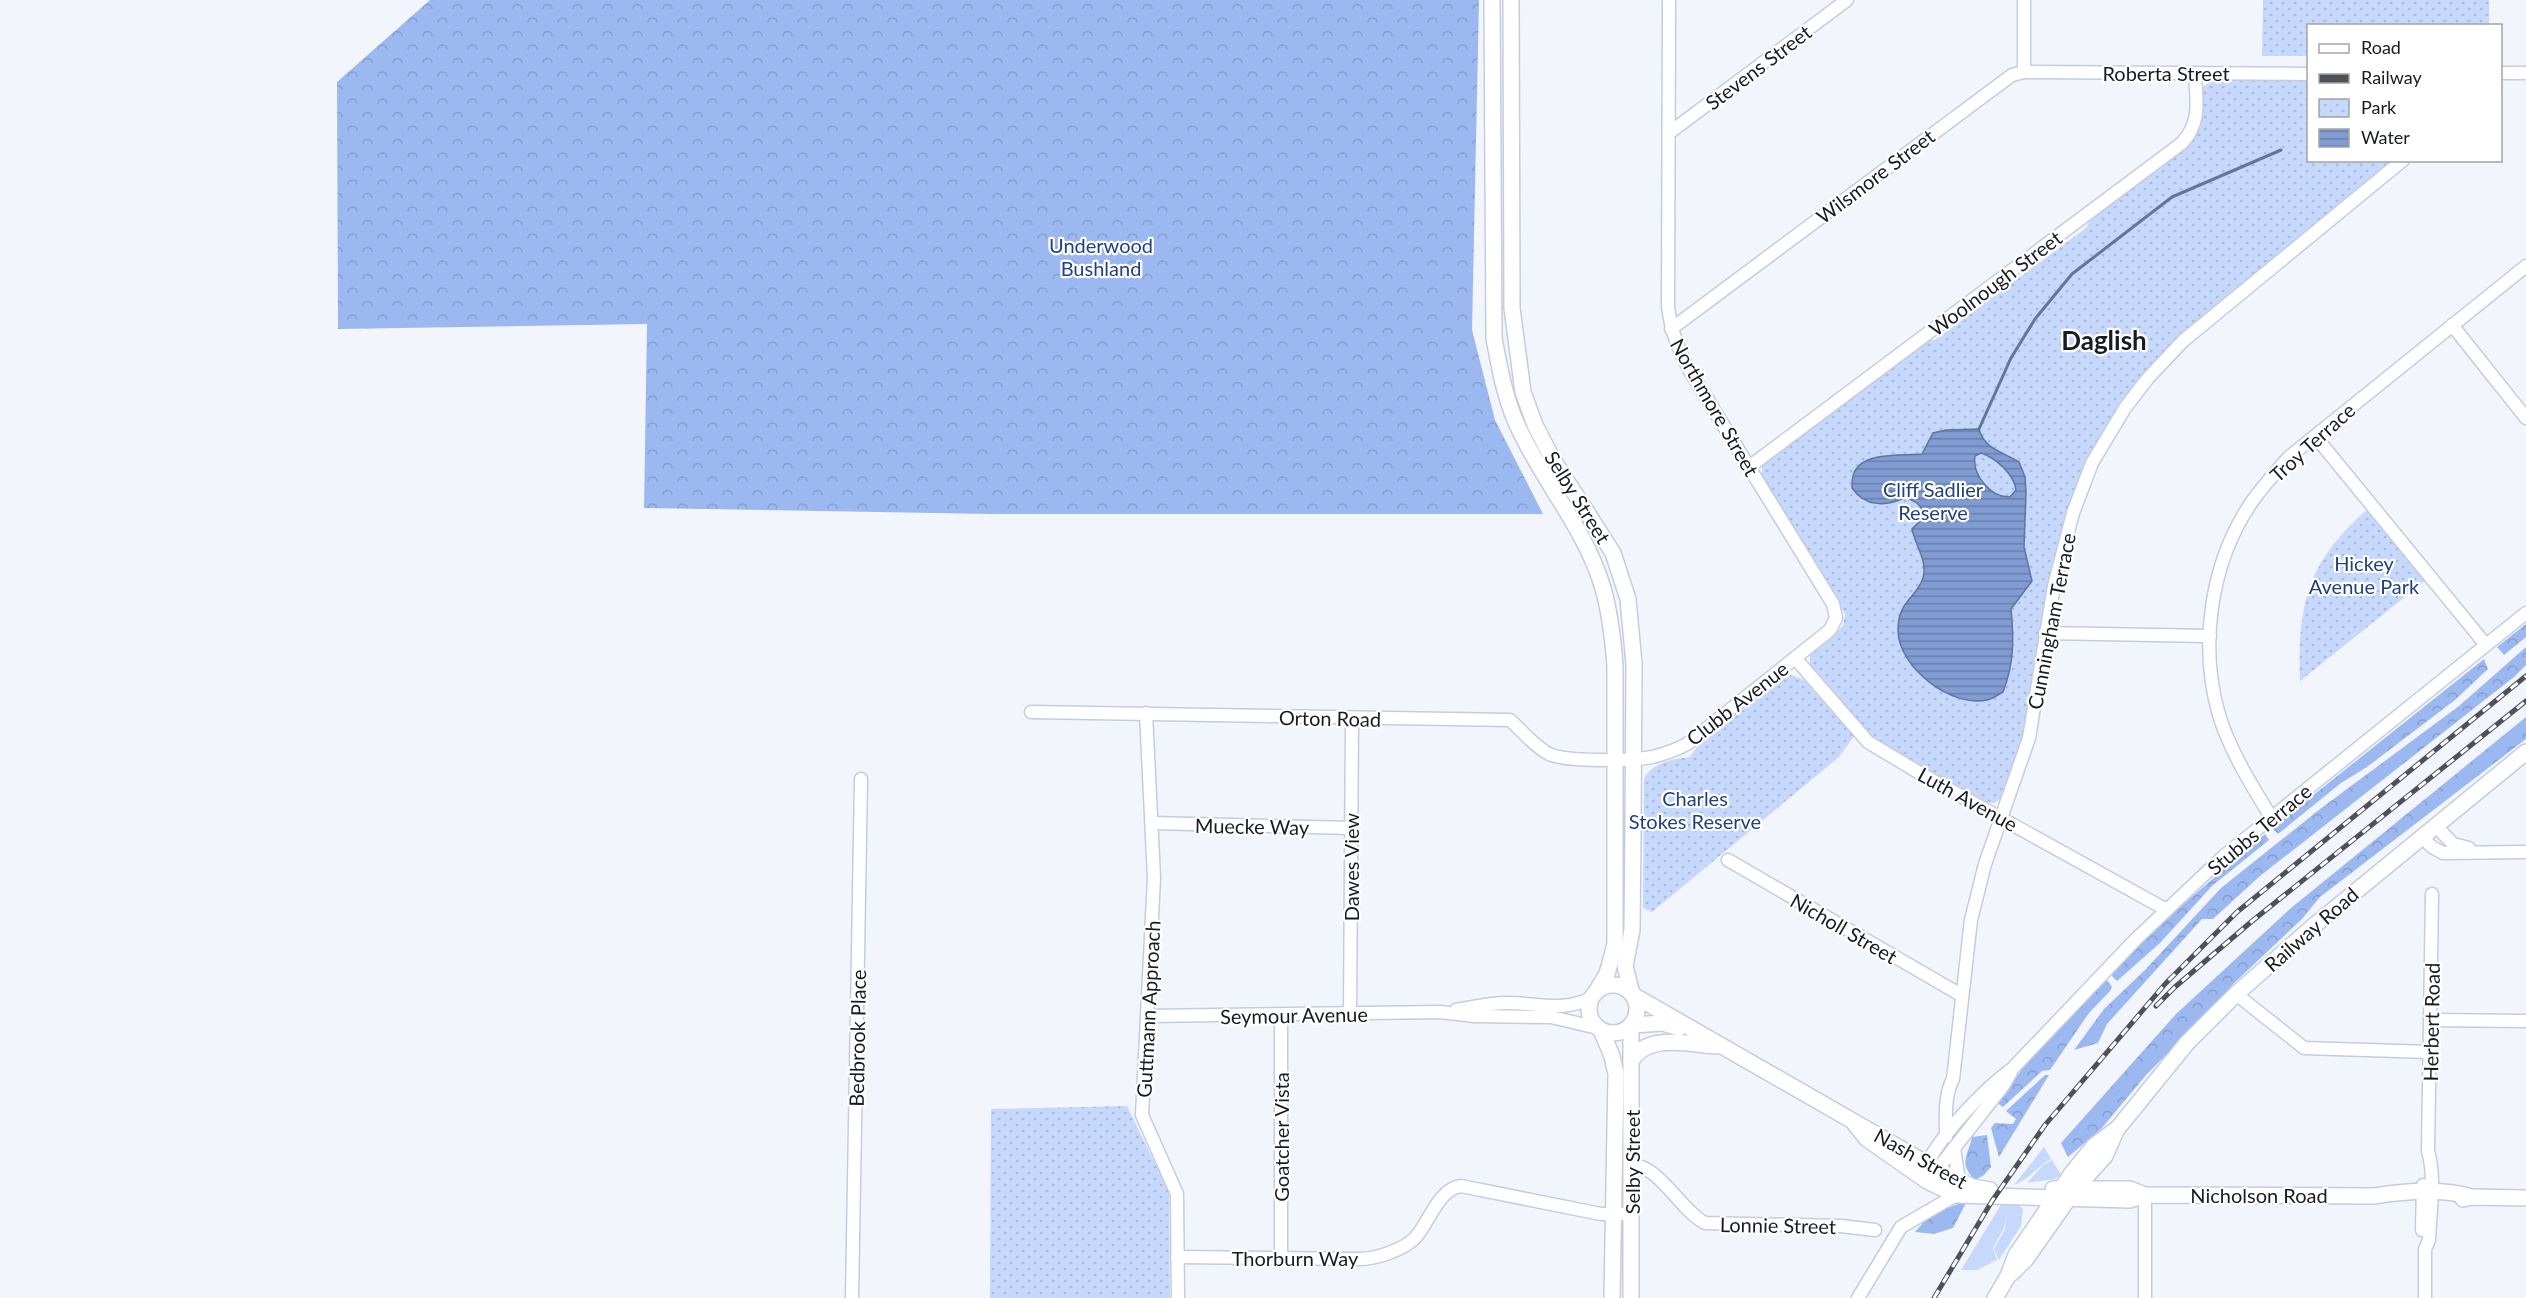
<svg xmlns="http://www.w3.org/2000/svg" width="2526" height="1298" viewBox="0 0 2526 1298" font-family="Lato,sans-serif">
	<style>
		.grass { fill: #c6d8fb }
		.forest { fill: url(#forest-crowns) }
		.park { fill: url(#park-dots) }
		.water { fill: url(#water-rules); stroke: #62759e; stroke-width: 1.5; fill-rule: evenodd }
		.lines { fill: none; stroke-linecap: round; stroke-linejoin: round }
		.stream { stroke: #62759e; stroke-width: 3 }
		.minor-casing { stroke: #c4cddd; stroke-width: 15 }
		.major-casing { stroke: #c4cddd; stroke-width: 18 }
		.minor { stroke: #fff; stroke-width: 12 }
		.major { stroke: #fff; stroke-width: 15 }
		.rail-casing { stroke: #4e5157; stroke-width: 5 }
		.rail { stroke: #fff; stroke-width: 3; stroke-dasharray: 9; stroke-linecap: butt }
		.labels { text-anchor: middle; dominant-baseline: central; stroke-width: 4.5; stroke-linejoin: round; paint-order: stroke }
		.street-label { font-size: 20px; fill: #181b21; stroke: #fff }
		.park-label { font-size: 20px; fill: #223f81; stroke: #fff }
		.district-label { font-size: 26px; font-weight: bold; fill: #181b21; stroke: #fff }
	</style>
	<defs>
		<pattern id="forest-crowns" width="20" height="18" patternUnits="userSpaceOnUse" patternTransform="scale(1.5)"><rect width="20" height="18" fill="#9cb8f1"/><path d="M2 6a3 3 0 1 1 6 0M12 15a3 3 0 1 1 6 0" fill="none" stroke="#869ece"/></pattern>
		<pattern id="park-dots" width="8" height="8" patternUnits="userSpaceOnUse" patternTransform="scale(1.5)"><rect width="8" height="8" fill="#c6d8fb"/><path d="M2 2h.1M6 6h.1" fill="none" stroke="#a9b9d7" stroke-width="1.8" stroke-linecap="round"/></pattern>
		<pattern id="water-rules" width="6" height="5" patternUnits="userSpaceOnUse" patternTransform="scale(1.5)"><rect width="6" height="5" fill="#819cd3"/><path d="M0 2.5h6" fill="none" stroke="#697eab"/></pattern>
	</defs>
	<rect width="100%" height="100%" fill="#f2f5fc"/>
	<g class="grass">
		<path d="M2044,1147L2051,1159C2037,1166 2029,1180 2014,1185Z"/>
		<polygon points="2052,1160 2061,1175 2055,1179 2027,1183 2043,1165"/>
		<polygon points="2004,1200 2014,1201 2023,1209 2021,1226 1999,1260 1994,1249 2005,1229 2006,1217 2004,1228 1993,1248 1997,1260 1977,1270 1961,1270"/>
	</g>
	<g class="forest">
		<polygon points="430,0 1479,0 1472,330 1495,420 1543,514 991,514 644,508 647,324 338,329 337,82"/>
		<polygon points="2526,624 2526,637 2504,655 2497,647"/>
		<polygon points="2526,647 2526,665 2514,677 2260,876 2213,919 2202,919 2107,1024 2098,1043 2074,1050 2104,1009 2145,970 2221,888 2320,809 2459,706"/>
		<polygon points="2484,659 2488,669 2455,700 2367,767 2341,783 2278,834 2272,828"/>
		<polygon points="2526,717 2526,739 2320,897 2302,919 2233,984 2208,1013 2147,1074 2101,1129 2068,1157 2061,1143 2176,1014 2291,908"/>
		<polygon points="2265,834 2269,840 2212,886 2160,943 2117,981 2112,976 2113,971 2158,926"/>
		<polygon points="2105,981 2108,981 2112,987 2110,991 2089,1013 2050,1070 2042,1071 2003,1107 1997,1103 2023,1068"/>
		<polygon points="2045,1075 2049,1075 1999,1157 1991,1128 1995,1123 2013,1124 2016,1119 2006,1111"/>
		<path d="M1987,1135L1991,1167L1984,1175L1975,1180C1958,1163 1968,1156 1972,1137Z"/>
		<path d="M1967,1201L1953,1228L1934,1234L1915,1232C1929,1214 1946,1208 1967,1201Z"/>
	</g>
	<g class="park">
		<polygon points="2263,0 2489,0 2489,25 2308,26 2308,56 2262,56"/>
		<path d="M2218,79L2308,80V160L2394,161L2179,335L2141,376L2099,437L2071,499L2047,586L2032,698L2024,737L2002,798L1994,803L1985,802L1901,758L1873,739L1810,667V654L1843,626L1845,614L1762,478V464L1926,340H1935L2086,228L2091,217L2188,144C2207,122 2196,111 2203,87L2211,81Z"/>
		<path d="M2369,508L2426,580L2300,681C2297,604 2308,560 2369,508Z"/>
		<path d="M1791,675L1804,680L1854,736L1839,757L1652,912L1643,908L1644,779C1652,762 1674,759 1690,757L1697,747L1784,677Z"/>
		<polygon points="1127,1106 1169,1192 1170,1298 990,1298 991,1109"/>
	</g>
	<path class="water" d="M1979,429C1984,449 2003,452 2019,462L2025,477L2026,492L2024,547L2032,581L2011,609C2014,639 2014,664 2003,692C1998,695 1992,699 1987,700C1951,708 1898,667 1898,630C1898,600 1917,598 1923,578C1928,561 1915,545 1912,529L1920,521L1923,510L1917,503L1906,497C1886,507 1865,507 1852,488C1852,483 1852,477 1854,473C1863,451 1902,456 1922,454L1933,433L1946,430ZM1981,453C1996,458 2014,474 2016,490L2010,497C1991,498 1972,475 1975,456Z"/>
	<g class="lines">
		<polyline class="stream" points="1979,429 2011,358 2035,319 2072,274 2172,197 2281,150"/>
		<defs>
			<g id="minor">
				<polyline points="2024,72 2024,0"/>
				<polyline points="2500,73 2526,73"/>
				<polyline points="1669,133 1847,0"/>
				<polyline points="2452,325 2526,418"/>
				<polyline points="1671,329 2012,75 2024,72 2308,74"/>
				<polyline points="2315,436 2486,645"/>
				<path d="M1749,467L2182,143C2202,121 2196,101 2195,73"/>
				<polyline points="2045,633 2210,636"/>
				<polyline points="1795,658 1868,742 1923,775 2165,909"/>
				<path d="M1031,712L1510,720C1522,731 1535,747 1549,754C1567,762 1632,761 1652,757C1664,754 1676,750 1687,744L1830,630L1836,618L1833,604L1690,371C1678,349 1671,331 1668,306L1669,0"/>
				<polyline points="1146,713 1154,878 1142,1115 1177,1194 1178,1298"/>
				<path d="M2271,817C2252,786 2230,751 2219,715C2199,646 2210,564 2251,503C2262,487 2276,472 2289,457L2526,266"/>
				<polyline points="1152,823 1351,828"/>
				<polyline points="2435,825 2453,844 2469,848"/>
				<polyline points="2421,836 2432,847 2443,853 2526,852"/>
				<polyline points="1728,860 1961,995"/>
				<polyline points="2236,994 2304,1048 2430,1052"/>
				<path d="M1456,1010C1473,1007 1490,1003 1507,1003C1539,1003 1563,1013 1593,997"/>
				<polyline points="1350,1015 1352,718"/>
				<polyline points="1148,1016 1440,1012 1474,1016 1551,1017 1598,1028"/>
				<polyline points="2431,1020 2526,1021"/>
				<path d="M1946,1137C1946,1119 1944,1095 1953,1079L1971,920L1985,864L2029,738L2054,586L2073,513L2092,463L2125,408L2148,378L2183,341L2403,160"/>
				<polyline points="1954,1148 1959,1181"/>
				<path d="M1632,1165C1660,1166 1680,1210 1705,1223L1841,1226L1875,1230"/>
				<path d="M1924,1170C1939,1136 1983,1090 2013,1068L2136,939L2225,855L2526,613"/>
				<polyline points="1933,1175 2003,1086 2011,1072"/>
				<polyline points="2422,1230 2423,1185"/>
				<path d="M1177,1257L1359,1259C1376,1259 1403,1250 1415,1238C1429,1223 1438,1189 1461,1186L1601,1214H1632"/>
				<polyline points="1281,1258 1281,1016"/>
				<polyline points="852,1298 861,779"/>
				<polyline points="1858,1298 1901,1227 1956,1195"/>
				<polyline points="2145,1298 2145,1195"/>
				<path d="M2425,1298V1249L2429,1240C2430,1212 2436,1179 2428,1151L2432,894"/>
			</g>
			<g id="major">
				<path d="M1492,0L1494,338C1500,371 1506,405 1522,435C1547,486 1585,530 1602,585C1610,611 1613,639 1615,666V944L1607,974L1596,992"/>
				<polyline points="1511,0 1512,308 1523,392 1535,425 1552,458 1613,553 1628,599 1634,664 1633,830 1632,930 1625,966 1632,994"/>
				<circle cx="1613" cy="1009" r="24"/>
				<polyline points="1633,995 1938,1170 1973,1187 1990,1190"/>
				<polyline points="1632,1025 1663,1023 1679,1028"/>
				<polyline points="1631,1026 1631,1298"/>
				<polyline points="1601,1030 1612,1056 1616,1074 1612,1298"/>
				<path d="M1631,1061C1648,1032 1690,1045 1717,1046"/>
				<path d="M1854,1123L1867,1139L1927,1181L1956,1195L2130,1200L2145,1195L2374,1196C2405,1191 2442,1188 2472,1197"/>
				<polyline points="2053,1189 2130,1189 2145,1195"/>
				<polyline points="2463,1199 2472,1197 2526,1198"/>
				<polyline points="2012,1273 2026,1259 2076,1188 2105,1156 2116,1131"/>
				<polyline points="1995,1298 2008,1276 2016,1255 2072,1173 2094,1146 2118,1128 2187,1043 2236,994 2316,924 2526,752"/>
			</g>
		</defs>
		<use href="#minor" class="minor-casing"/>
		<use href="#major" class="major-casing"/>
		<use href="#minor" class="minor"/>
		<use href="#major" class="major"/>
		<defs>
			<g id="rail">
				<polyline points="2156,1006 2175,987 2251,922 2526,701"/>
				<polyline points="1934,1298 1992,1201 2045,1125 2166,983 2237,912 2526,676"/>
			</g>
		</defs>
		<use href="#rail" class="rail-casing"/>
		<use href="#rail" class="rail"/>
	</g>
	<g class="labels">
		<g class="street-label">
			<text transform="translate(1758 67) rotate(-37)">Stevens Street</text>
			<text x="2166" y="73">Roberta Street</text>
			<text transform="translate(1875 176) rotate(-37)">Wilsmore Street</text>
			<text transform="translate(1995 283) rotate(-37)">Woolnough Street</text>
			<text transform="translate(1715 407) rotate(60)">Northmore Street</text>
			<text transform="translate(2312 442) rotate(-42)">Troy Terrace</text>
			<text transform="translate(1578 497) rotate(58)">Selby Street</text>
			<text transform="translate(2051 621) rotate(-79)">Cunningham Terrace</text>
			<text transform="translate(1737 703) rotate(-38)">Clubb Avenue</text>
			<text transform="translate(1330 718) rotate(1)">Orton Road</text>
			<text transform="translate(1968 799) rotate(29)">Luth Avenue</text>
			<text transform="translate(1252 826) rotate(1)">Muecke Way</text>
			<text transform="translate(2259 829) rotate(-40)">Stubbs Terrace</text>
			<text transform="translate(1351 867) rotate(-90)">Dawes View</text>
			<text transform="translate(1844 928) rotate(30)">Nicholl Street</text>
			<text transform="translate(2311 929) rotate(-41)">Railway Road</text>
			<text transform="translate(1148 1009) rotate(-87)">Guttmann Approach</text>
			<text transform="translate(1294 1015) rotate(-1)">Seymour Avenue</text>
			<text transform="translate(2431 1022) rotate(-89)">Herbert Road</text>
			<text transform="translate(857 1038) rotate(-89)">Bedbrook Place</text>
			<text transform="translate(1281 1137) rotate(-90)">Goatcher Vista</text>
			<text transform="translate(1921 1158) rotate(29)">Nash Street</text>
			<text transform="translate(1632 1162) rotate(-90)">Selby Street</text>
			<text x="2259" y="1195">Nicholson Road</text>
			<text transform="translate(1778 1225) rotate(1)">Lonnie Street</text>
			<text x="1295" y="1258">Thorburn Way</text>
		</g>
		<g class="park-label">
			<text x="1101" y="245">Underwood<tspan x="1101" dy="23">Bushland</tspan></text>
			<text x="1933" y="489">Cliff Sadlier<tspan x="1933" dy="23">Reserve</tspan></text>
			<text x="2364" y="563">Hickey<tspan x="2364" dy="23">Avenue Park</tspan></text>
			<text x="1695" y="798">Charles<tspan x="1695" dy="23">Stokes Reserve</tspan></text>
		</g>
		<g class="district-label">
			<text x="2104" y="340">Daglish</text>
		</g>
	</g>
	<rect x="2307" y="24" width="195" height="138" fill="#ffffff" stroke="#a3a4a6" stroke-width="1.5"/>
	<rect x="2319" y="44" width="30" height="9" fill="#ffffff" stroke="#a3a4a6" stroke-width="1.5"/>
	<text x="2361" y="54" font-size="18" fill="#181b21">Road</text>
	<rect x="2319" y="74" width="30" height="9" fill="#4e5157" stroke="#a3a4a6" stroke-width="1.5"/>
	<text x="2361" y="84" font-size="18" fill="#181b21">Railway</text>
	<rect x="2319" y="99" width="30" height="18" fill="url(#park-dots)" stroke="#a3a4a6" stroke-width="1.5"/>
	<text x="2361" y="114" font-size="18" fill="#181b21">Park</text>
	<rect x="2319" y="129" width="30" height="18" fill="url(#water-rules)" stroke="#a3a4a6" stroke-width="1.5"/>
	<text x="2361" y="144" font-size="18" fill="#181b21">Water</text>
</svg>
